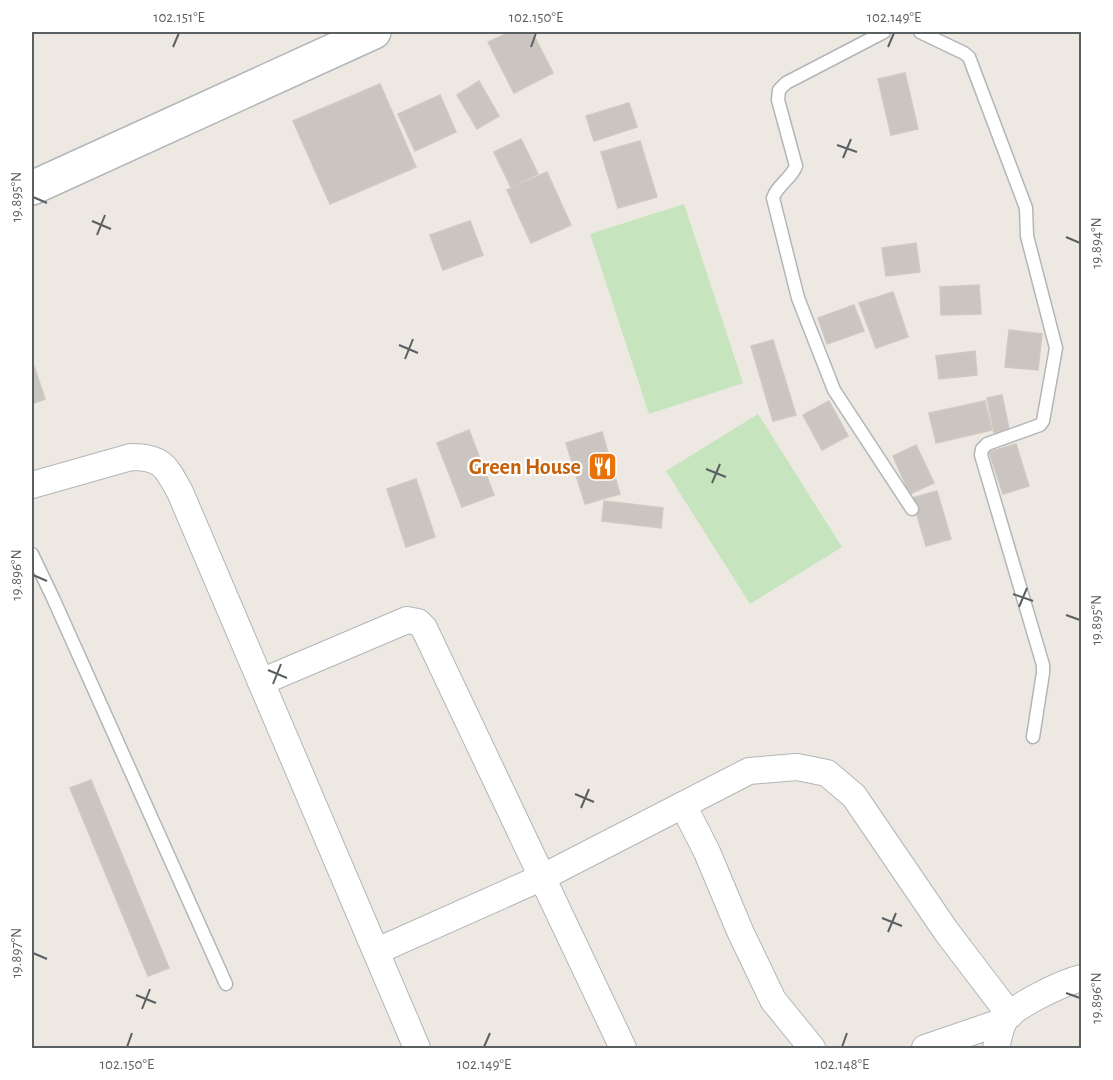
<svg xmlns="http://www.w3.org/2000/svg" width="1113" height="1080" viewBox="0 0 1113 1080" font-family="'Alegreya Sans',sans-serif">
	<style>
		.green { fill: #c6e4be }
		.building { fill: #cac5c1; stroke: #d1c9c0; stroke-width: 1.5 }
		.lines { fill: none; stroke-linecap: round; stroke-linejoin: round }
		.service-casing { stroke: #b2b6b9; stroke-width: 15 }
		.minor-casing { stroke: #b2b6b9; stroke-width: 28 }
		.secondary-casing { stroke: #b1b6b9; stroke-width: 36 }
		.service { stroke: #fff; stroke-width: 12 }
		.minor { stroke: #fff; stroke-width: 26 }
		.secondary { stroke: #fff; stroke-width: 33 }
		.ticks { fill: none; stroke: #5a5f62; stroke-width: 2 }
		.labels { text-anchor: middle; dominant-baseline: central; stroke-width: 4.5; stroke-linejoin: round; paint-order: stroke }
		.food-label { font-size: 22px; font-weight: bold; fill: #c56008; stroke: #fff; text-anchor: end }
		.neatline { fill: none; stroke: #5a5f62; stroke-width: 2 }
		.ticks-label { font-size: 15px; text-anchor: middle; fill: #5a5f62 }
	</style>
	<rect width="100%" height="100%" fill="#ede8e2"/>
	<g class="green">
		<polygon points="684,204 743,383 649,414 590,234"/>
		<polygon points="758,414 842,547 750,604 666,471"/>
	</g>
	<g class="building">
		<polygon points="510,32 532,32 553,73 514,93 488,42"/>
		<polygon points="905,73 918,129 891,135 878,79"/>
		<polygon points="479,81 499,116 477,129 457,95"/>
		<polygon points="380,84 416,167 330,204 293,121"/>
		<polygon points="440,95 456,132 415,151 398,114"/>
		<polygon points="629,103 637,127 594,141 586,116"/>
		<polygon points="521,139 538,174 511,187 494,152"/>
		<polygon points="640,141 657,197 618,208 601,152"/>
		<polygon points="547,172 571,225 531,243 507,190"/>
		<polygon points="470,221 483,255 443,270 430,235"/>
		<polygon points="916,243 920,272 886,276 882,248"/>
		<polygon points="979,285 981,314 941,315 940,287"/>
		<polygon points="893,292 908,337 876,348 859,303"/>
		<polygon points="854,305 864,331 827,344 818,318"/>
		<polygon points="1009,330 1042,334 1038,370 1005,367"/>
		<polygon points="773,340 796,415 773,421 751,346"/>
		<polygon points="975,351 977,375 939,379 936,356"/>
		<polygon points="34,366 45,399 32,404 32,367"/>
		<polygon points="1002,395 1009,429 994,433 987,398"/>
		<polygon points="829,401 848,436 822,450 803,415"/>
		<polygon points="985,401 992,430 936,443 929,413"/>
		<polygon points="469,430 494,495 462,507 437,443"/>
		<polygon points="602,432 620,494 585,504 566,443"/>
		<polygon points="1016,444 1029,486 1003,494 989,452"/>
		<polygon points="916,445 934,483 910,494 893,456"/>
		<polygon points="416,479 435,537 406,547 387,489"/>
		<polygon points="937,491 951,539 926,546 912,498"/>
		<polygon points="604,501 663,508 661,528 602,521"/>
		<polygon points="91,780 169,968 148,976 70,788"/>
	</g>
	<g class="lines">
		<defs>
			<g id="service">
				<path d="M884,32L786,83L779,90L778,100L796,166C791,179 777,185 773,198L798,298L834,390L912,509"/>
				<polyline points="920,32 964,53 969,57 1026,208 1027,236 1056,348 1043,421 1040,425 987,444 982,449 981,455 1043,665 1043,673 1033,737"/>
				<polyline points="32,554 53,598 226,984"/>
			</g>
			<g id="minor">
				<path d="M32,485L131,457C163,457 166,467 180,492L417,1048"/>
				<polyline points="261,682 407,620 418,622 424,628 623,1048"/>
				<polyline points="683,805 707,852 740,931 773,1000 812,1048"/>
				<polyline points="377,951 543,877 749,771 797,767 827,773 854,796 946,931 1010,1015"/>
				<polyline points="925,1048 1004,1021"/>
				<path d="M996,1048C998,1040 1000,1029 1004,1021C1013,1006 1064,982 1082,978"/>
			</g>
			<polyline id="secondary" points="32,188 374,32"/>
		</defs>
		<use href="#service" class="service-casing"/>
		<use href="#minor" class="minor-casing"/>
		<use href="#secondary" class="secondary-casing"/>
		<use href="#service" class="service"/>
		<use href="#minor" class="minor"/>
		<use href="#secondary" class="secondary"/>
	</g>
	<path class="ticks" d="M173,47L179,33M531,47L536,33M888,47L894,33M837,145L857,152M843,158L851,139M33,197L47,203M92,221L111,229M97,235L105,215M1066,237L1080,243M399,345L418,353M405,359L413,339M706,469L726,477M712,483L720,464M33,575L47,581M1013,594L1033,601M1019,607L1027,588M1066,615L1080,620M268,670L287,678M273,684L281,664M575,794L594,802M581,808L589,789M882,918L902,926M888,932L896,913M33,953L47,959M1066,993L1080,998M136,995L156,1003M142,1009L150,989M127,1047L132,1033M484,1047L490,1033M842,1047L847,1033"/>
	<defs>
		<symbol id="restaurant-square" viewBox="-11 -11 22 22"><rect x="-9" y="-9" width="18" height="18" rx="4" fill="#e8710a" stroke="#fff"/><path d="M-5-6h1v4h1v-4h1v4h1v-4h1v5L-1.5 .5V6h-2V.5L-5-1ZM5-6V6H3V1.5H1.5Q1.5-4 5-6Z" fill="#fff"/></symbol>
	</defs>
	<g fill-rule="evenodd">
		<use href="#restaurant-square" x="586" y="450" width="33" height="33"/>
	</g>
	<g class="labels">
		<g class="food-label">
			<text x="581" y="467">Green House</text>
		</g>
	</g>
	<rect width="1113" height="1080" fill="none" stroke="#ffffff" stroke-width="66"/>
	<rect x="33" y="33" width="1047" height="1014" class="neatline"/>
	<g class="ticks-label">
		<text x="179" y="22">102.151°E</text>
		<text x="536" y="22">102.150°E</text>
		<text x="894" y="22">102.149°E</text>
		<text transform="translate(16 197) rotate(-90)" y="5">19.895°N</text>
		<text transform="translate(1096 243) rotate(-90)" y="5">19.894°N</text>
		<text transform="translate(16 575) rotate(-90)" y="5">19.896°N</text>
		<text transform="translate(1096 620) rotate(-90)" y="5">19.895°N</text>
		<text transform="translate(16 953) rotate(-90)" y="5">19.897°N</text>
		<text transform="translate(1096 998) rotate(-90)" y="5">19.896°N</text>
		<text x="127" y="1069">102.150°E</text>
		<text x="484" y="1069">102.149°E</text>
		<text x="842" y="1069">102.148°E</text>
	</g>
</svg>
